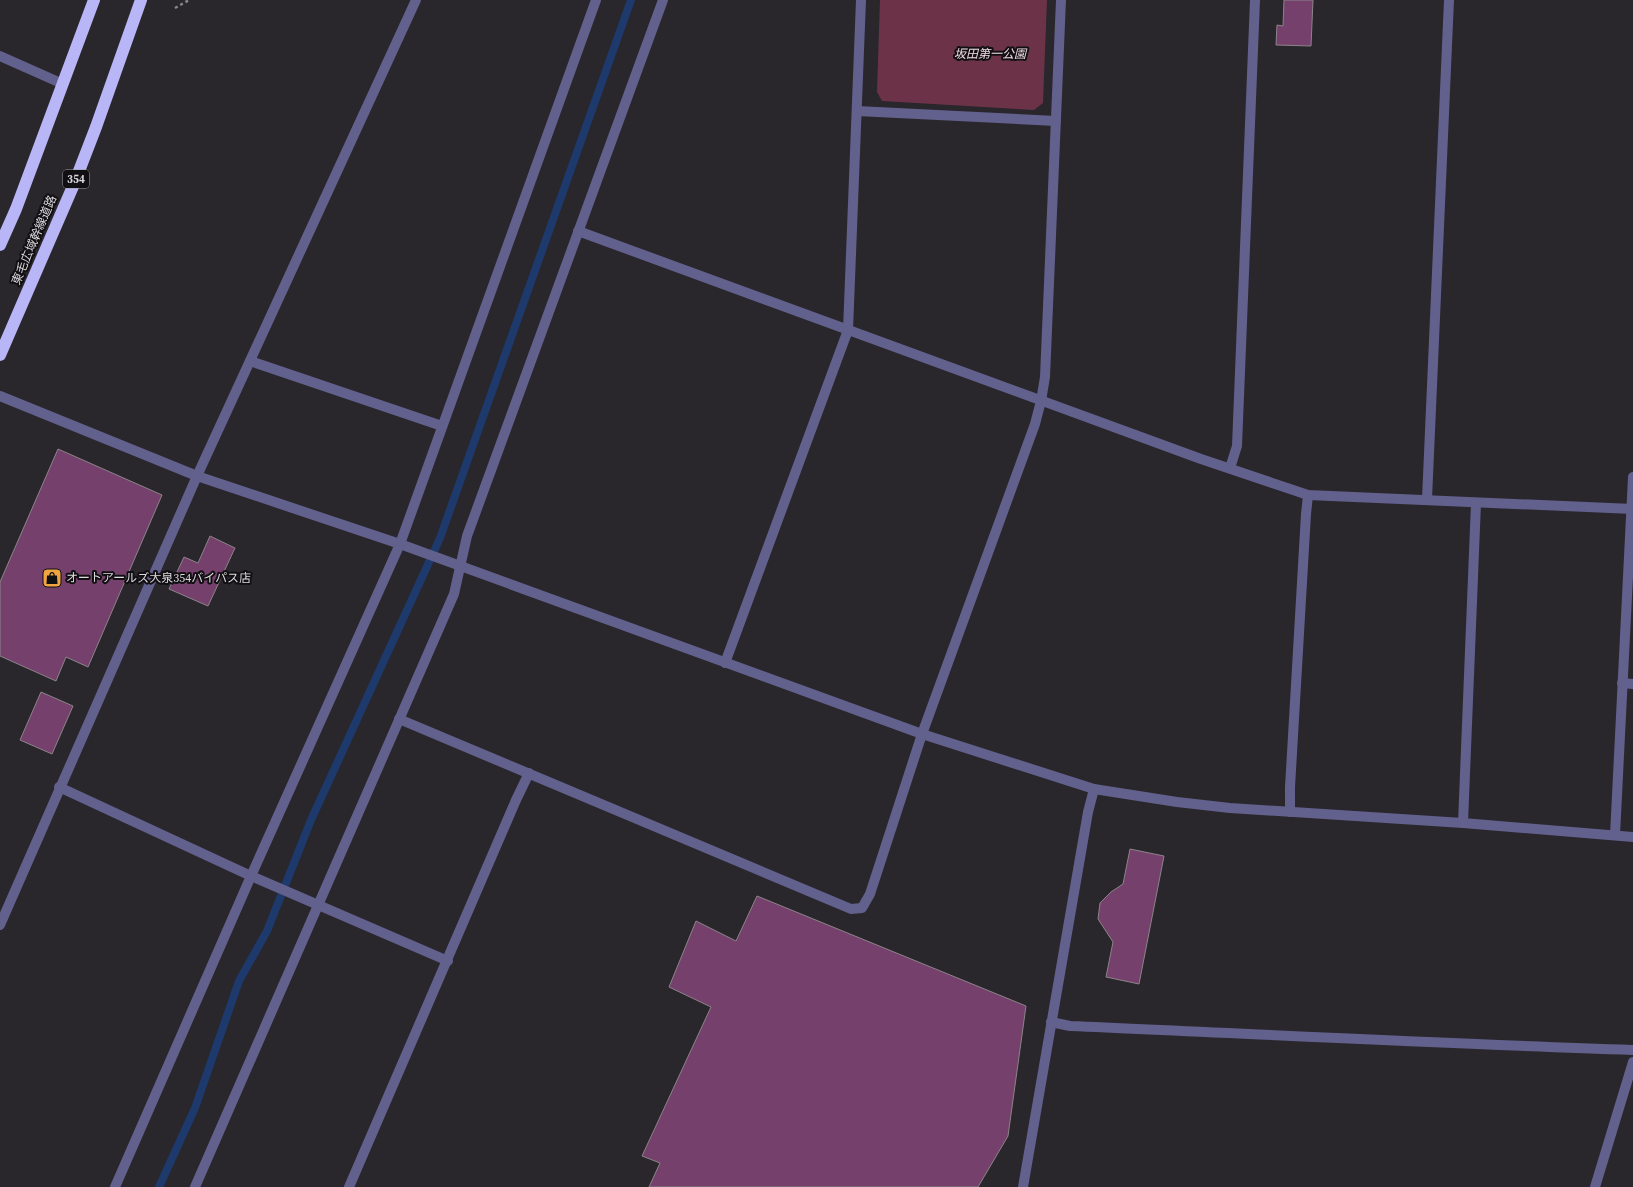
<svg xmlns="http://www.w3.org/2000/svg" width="1633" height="1187" viewBox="0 0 1633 1187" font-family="'Source Serif 4','Noto Sans JP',serif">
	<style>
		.green { fill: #6c3348 }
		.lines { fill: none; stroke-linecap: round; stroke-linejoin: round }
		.stream { stroke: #1e396b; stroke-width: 8 }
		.building { fill: #75416c; stroke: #8c848a }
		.path { stroke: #8a878c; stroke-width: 2.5; stroke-dasharray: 3 3; stroke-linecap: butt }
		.minor { stroke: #62608c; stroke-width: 10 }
		.highway { stroke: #b8b6f7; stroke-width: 12 }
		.labels { text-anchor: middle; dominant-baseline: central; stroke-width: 4; stroke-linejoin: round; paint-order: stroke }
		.shield { fill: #110f12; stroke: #9e9ca0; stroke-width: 1 }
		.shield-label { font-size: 11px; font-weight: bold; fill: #dbd9dd }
		.park-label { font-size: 12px; font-style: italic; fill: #f1dce2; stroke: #110f12 }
		.street-label { font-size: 12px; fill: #dbd9dd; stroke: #110f12 }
		.poi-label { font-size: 12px; fill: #dbd9dd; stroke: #110f12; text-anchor: start }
	</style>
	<rect width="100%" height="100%" fill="#29262c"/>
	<polygon class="green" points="880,0 1047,0 1043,103 1034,110 882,101 877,92"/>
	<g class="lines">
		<polyline class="stream" points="159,1187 195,1108 239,981 267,931 311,820 440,538 631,0"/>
	</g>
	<g class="building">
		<polygon points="1284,0 1313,0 1311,46 1276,45 1277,25 1283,26"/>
		<polygon points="58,449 162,495 88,667 66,657 56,681 0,656 0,582"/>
		<polygon points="210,536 235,548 208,606 169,589 184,557 198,563"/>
		<polygon points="41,692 73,706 52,754 20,740"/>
		<polygon points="1130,849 1164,856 1139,984 1106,977 1113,942 1098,919 1100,903 1111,892 1123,884"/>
		<polygon points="757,896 1026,1006 1008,1136 978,1187 649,1187 660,1163 642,1156 711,1007 669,987 696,921 736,941"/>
	</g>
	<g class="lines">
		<polyline class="path" points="175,8 189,0"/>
		<g class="minor">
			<polyline points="0,56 63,84"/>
			<polyline points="857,111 1056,121"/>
			<polyline points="578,231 1201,459 1308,495 1633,509"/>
			<polyline points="250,361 442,426"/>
			<polyline points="0,396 197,476 400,544 922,734 1094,789 1177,802 1230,808 1463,823 1633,837"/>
			<polyline points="1230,468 1237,446 1255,0"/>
			<polyline points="1427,499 1449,0"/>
			<polyline points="725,663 848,330 861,0"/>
			<polyline points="1622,683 1633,684"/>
			<polyline points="399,719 851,909 862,908 870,894 922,734 1035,424 1041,401 1045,377 1061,0"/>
			<polyline points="59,787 251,876 448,961"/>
			<polyline points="1290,812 1290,787 1306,514 1308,495"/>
			<polyline points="1463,823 1476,503"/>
			<polyline points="1615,835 1633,477"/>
			<polyline points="0,925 197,476 416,0"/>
			<path d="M1051,1022L1070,1026C1258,1034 1445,1044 1633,1050"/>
			<polyline points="115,1187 251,876 400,544 596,0"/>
			<polyline points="195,1187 454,594 467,536 663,0"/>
			<polyline points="349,1187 516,800 529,773"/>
			<polyline points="1023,1187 1088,812 1094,789"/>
			<polyline points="1595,1187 1633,1062"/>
		</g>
		<g class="highway">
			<polyline points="0,245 16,209 94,0"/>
			<polyline points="0,355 74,184 96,127 141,0"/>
		</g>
	</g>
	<defs>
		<symbol id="shop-square" viewBox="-11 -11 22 22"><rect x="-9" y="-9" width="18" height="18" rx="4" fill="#f1a540" stroke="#110f12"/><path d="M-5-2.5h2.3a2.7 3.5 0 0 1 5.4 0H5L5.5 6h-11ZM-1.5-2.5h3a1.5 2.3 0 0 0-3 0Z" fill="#111"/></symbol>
	</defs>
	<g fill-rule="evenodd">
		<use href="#shop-square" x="41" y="567" width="22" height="22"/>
	</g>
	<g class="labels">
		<rect class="shield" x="63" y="170" width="26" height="18" rx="3"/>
		<g class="shield-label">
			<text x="76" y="179">354</text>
		</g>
		<g class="park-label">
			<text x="990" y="54">坂田第一公園</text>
		</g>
		<g class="street-label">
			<text transform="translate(34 240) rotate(-67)">東毛広域幹線道路</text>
		</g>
		<g class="poi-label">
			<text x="66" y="578">オートアールズ大泉354バイパス店</text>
		</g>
	</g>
</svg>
